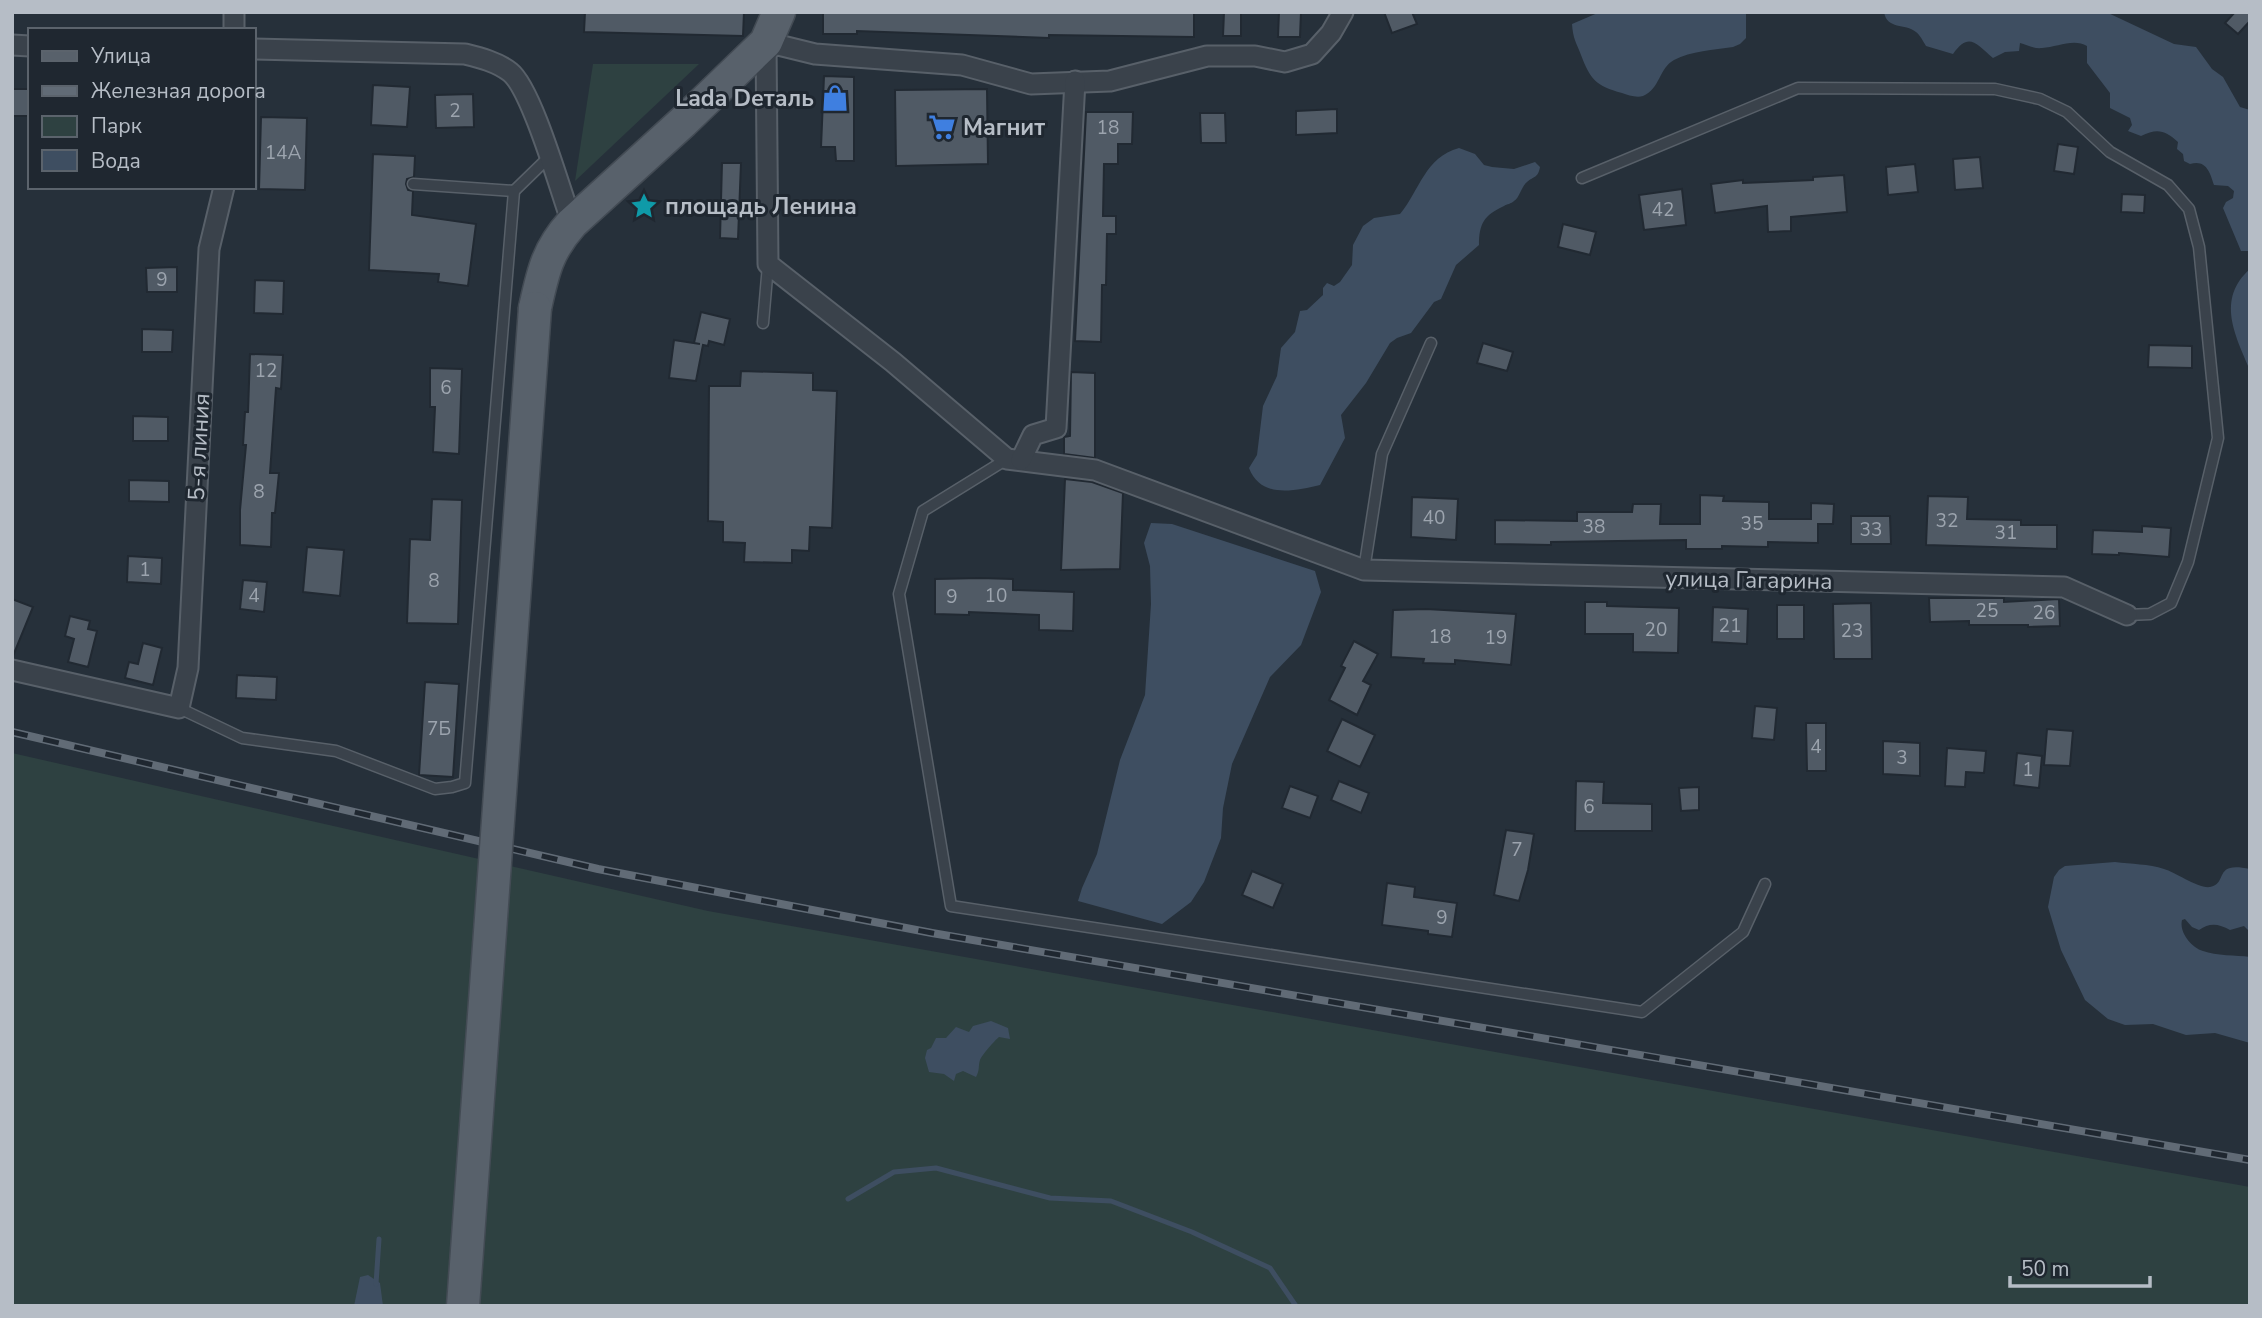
<svg xmlns="http://www.w3.org/2000/svg" width="2262" height="1318" viewBox="0 0 2262 1318" font-family="'Nunito Sans',sans-serif">
	<style>
		.green { fill: #2e4141 }
		.water { fill: #3e4e61 }
		.lines { fill: none; stroke-linecap: round; stroke-linejoin: round }
		.stream { stroke: #3e4e61; stroke-width: 5 }
		.building { fill: #505a65; stroke: #212932; stroke-width: 2 }
		.service-casing { stroke: #586069; stroke-width: 13 }
		.minor-casing { stroke: #586069; stroke-width: 23 }
		.primary-casing { stroke: #434b54; stroke-width: 35 }
		.service { stroke: #3a424b; stroke-width: 10 }
		.minor { stroke: #3a424b; stroke-width: 19 }
		.primary { stroke: #58616b; stroke-width: 32 }
		.rail-casing { stroke: #616b76; stroke-width: 8 }
		.rail { stroke: #1f2730; stroke-width: 5; stroke-dasharray: 16; stroke-linecap: butt }
		.primary-bridge-casing { stroke: #434b54; stroke-width: 35; stroke-linecap: butt }
		.primary-bridge { stroke: #58616b; stroke-width: 32 }
		.labels { text-anchor: middle; dominant-baseline: central; stroke-width: 6; stroke-linejoin: round; paint-order: stroke }
		.number-label { font-size: 19px; fill: #9ca4ae }
		.poi-label { font-size: 23px; font-weight: bold; fill: #b6bdc6; stroke: #1f2730; text-anchor: start }
		.street-label { font-size: 23px; fill: #b6bdc6; stroke: #1f2730 }
	</style>
	<rect width="100%" height="100%" fill="#26303a"/>
	<g class="green">
		<polygon points="593,64 699,64 575,181"/>
		<polygon points="12,753 708,911 2250,1187 2250,1306 12,1306"/>
	</g>
	<g class="water">
		<path d="M1600,12H1746V38L1740,44L1733,47C1714,50 1691,51 1674,60C1659,68 1660,89 1643,96C1636,98 1628,95 1622,93C1596,86 1590,79 1581,55C1576,42 1573,39 1572,24Z"/>
		<path d="M1884,12H2106L2174,44L2196,47L2212,69L2223,77L2240,107L2250,110V251H2241L2223,208L2226,202L2233,198L2234,191L2228,186L2214,185C2210,172 2206,159 2190,164L2184,161L2183,154L2177,149L2178,142C2165,130 2157,128 2141,136L2128,131L2132,125L2130,118L2110,108V93L2087,63V46C2074,38 2057,47 2042,48C2035,49 2027,45 2020,43L2019,51L2005,52L1993,58C1975,43 1969,32 1953,54L1926,46C1923,41 1920,35 1916,32C1905,23 1887,30 1884,12Z"/>
		<path d="M1459,148L1475,154L1484,165L1492,167L1514,169L1535,162L1540,167C1538,178 1534,176 1527,182C1521,187 1520,197 1514,201C1511,204 1507,204 1504,206C1484,215 1479,224 1479,245L1456,265L1441,299L1434,302L1411,333L1397,338L1390,343L1366,383L1341,415L1345,438L1320,485C1294,491 1261,499 1249,468L1257,455L1263,406L1277,376L1281,348L1295,332L1300,311L1307,310L1323,295V288L1327,283L1334,286L1340,282L1352,265L1353,245L1363,226L1374,218L1400,214C1420,190 1425,157 1459,148Z"/>
		<path d="M2250,269V370C2235,335 2216,299 2250,269Z"/>
		<polygon points="1151,523 1172,524 1315,571 1321,592 1301,645 1270,677 1232,764 1223,808 1221,838 1204,882 1191,902 1162,924 1078,901 1082,888 1097,854 1120,760 1145,695 1151,604 1150,566 1144,543"/>
		<path d="M2115,862C2131,864 2149,864 2164,869C2175,872 2199,889 2210,887C2229,883 2212,861 2250,869V932L2244,926L2230,930C2219,924 2210,922 2199,930L2192,927L2185,919L2182,920C2179,932 2191,947 2203,951C2216,956 2236,955 2250,957V1043L2215,1033L2186,1035L2153,1024L2125,1025L2108,1019L2085,1000L2061,950L2048,907L2054,877L2059,870L2065,866Z"/>
		<path d="M991,1021L1008,1028L1010,1039L999,1037C995,1040 982,1055 980,1060C978,1066 980,1070 976,1077L963,1071L956,1074L954,1081L944,1074L929,1072L925,1058L927,1050L931,1048L936,1038H946L956,1027L969,1032L973,1026Z"/>
		<polygon points="368,1275 380,1283 383,1306 354,1306 360,1277"/>
	</g>
	<g class="lines">
		<g class="stream">
			<polyline points="848,1199 894,1172 936,1168 1050,1198 1111,1201 1192,1232 1270,1268 1296,1306"/>
			<polyline points="376,1284 379,1239"/>
		</g>
	</g>
	<g class="building">
		<polygon points="585,12 744,12 743,36 584,32"/>
		<polygon points="823,12 1194,12 1194,37 1049,35 1049,38 857,31 857,34 823,34"/>
		<polygon points="1224,12 1241,12 1241,36 1223,36"/>
		<polygon points="1279,12 1301,12 1300,37 1278,37"/>
		<polygon points="1384,12 1412,12 1417,24 1392,33"/>
		<polygon points="2235,12 2250,12 2250,21 2238,34 2225,23"/>
		<polygon points="824,76 854,77 854,161 836,161 835,147 821,147"/>
		<polygon points="373,85 410,87 407,127 371,125"/>
		<rect x="12" y="89" width="18" height="27"/>
		<polygon points="987,89 988,164 896,166 895,90"/>
		<polygon points="473,94 474,127 436,128 435,95"/>
		<polygon points="1337,109 1337,133 1296,135 1296,111"/>
		<polygon points="1086,112 1133,112 1132,144 1118,144 1118,164 1104,164 1103,216 1116,216 1116,234 1107,234 1106,285 1102,285 1101,342 1075,341"/>
		<polygon points="1200,113 1225,113 1226,143 1201,143"/>
		<polygon points="261,117 307,118 305,190 259,189"/>
		<polygon points="2058,144 2078,147 2074,174 2054,171"/>
		<polygon points="373,154 415,156 414,177 407,179 406,184 408,190 413,191 412,215 476,224 468,286 438,282 439,274 369,270"/>
		<polygon points="1980,157 1983,188 1955,190 1953,159"/>
		<polygon points="722,163 741,163 738,239 720,238"/>
		<polygon points="1915,164 1918,192 1888,195 1886,167"/>
		<polygon points="1844,175 1847,212 1791,217 1791,231 1768,232 1767,206 1715,213 1711,184 1743,180 1743,183 1813,180 1813,177"/>
		<polygon points="1682,189 1686,225 1644,230 1639,195"/>
		<polygon points="2122,194 2145,195 2144,213 2121,212"/>
		<polygon points="1563,224 1596,232 1590,255 1558,247"/>
		<polygon points="177,267 177,292 147,292 146,268"/>
		<polygon points="255,280 284,281 283,314 254,313"/>
		<polygon points="701,312 730,319 724,345 709,341 708,346 703,345 696,381 669,378 674,340 700,344 694,343"/>
		<polygon points="142,329 173,330 172,352 142,352"/>
		<polygon points="1483,343 1513,352 1507,371 1477,363"/>
		<polygon points="2149,345 2192,346 2192,368 2148,367"/>
		<polygon points="250,354 283,355 281,389 276,388 270,473 279,473 275,513 272,513 271,547 240,545 240,510 246,445 243,445 245,412 248,412"/>
		<polygon points="430,368 462,369 459,454 433,452 435,407 430,407"/>
		<polygon points="741,371 813,373 813,390 837,391 832,528 810,527 809,551 792,550 792,563 744,562 745,543 723,542 723,522 708,521 709,386 740,386"/>
		<polygon points="1071,372 1095,373 1095,458 1064,454 1064,437 1070,436"/>
		<polygon points="133,416 168,417 168,441 133,441"/>
		<polygon points="1065,479 1092,482 1123,493 1120,569 1061,570"/>
		<polygon points="129,480 169,481 169,502 129,501"/>
		<polygon points="1700,495 1724,496 1723,501 1769,502 1769,519 1811,519 1811,503 1834,504 1833,524 1818,524 1818,543 1768,542 1768,547 1722,546 1722,549 1686,549 1686,540 1551,542 1551,545 1495,544 1495,520 1577,521 1577,512 1632,512 1633,504 1661,504 1660,524 1700,524"/>
		<polygon points="1928,496 1968,497 1967,519 2021,520 2021,525 2057,525 2057,549 1926,545"/>
		<polygon points="1412,497 1458,499 1456,540 1411,537"/>
		<polygon points="432,499 462,500 458,624 407,623 410,539 430,540"/>
		<polygon points="1851,516 1890,516 1891,544 1851,544"/>
		<polygon points="2142,526 2171,528 2169,557 2119,553 2119,555 2092,554 2093,530 2142,532"/>
		<polygon points="307,547 344,550 340,596 303,592"/>
		<polygon points="128,556 162,558 161,584 127,582"/>
		<polygon points="980,578 1013,579 1013,590 1074,592 1073,631 1039,630 1039,615 969,612 969,615 935,614 935,579"/>
		<polygon points="243,580 267,582 264,612 240,609"/>
		<polygon points="1929,598 2004,598 2004,602 2059,599 2060,626 2028,627 2028,625 1969,625 1969,621 1930,622"/>
		<polygon points="12,599 33,607 13,656 12,656"/>
		<polygon points="1585,602 1607,602 1607,606 1679,608 1678,653 1633,652 1633,634 1585,634"/>
		<polygon points="1871,603 1872,659 1834,659 1833,604"/>
		<rect x="1777" y="605" width="27" height="34"/>
		<polygon points="1713,607 1748,609 1747,644 1712,642"/>
		<polygon points="1426,609 1516,614 1511,665 1455,660 1455,664 1423,663 1424,659 1391,657 1393,610"/>
		<polygon points="70,616 90,621 88,629 97,631 88,667 68,662 74,639 65,636"/>
		<polygon points="1354,641 1378,654 1363,681 1371,685 1357,715 1329,700 1345,668 1341,666"/>
		<polygon points="143,643 162,648 153,685 125,678 129,662 138,664"/>
		<polygon points="237,675 277,677 276,700 236,698"/>
		<polygon points="425,682 459,684 453,777 419,775"/>
		<polygon points="1755,706 1777,708 1774,740 1752,738"/>
		<polygon points="1342,719 1375,735 1360,767 1327,751"/>
		<polygon points="1806,723 1826,723 1826,771 1807,771"/>
		<polygon points="2047,729 2073,731 2070,766 2044,765"/>
		<polygon points="1883,741 1920,743 1920,776 1883,774"/>
		<polygon points="1947,748 1986,751 1984,773 1966,772 1965,787 1945,786"/>
		<polygon points="2017,753 2042,756 2039,788 2014,785"/>
		<polygon points="1339,781 1369,793 1361,813 1331,800"/>
		<polygon points="1576,781 1604,782 1603,803 1652,804 1652,831 1575,831"/>
		<polygon points="1290,786 1318,796 1310,818 1282,808"/>
		<polygon points="1699,787 1699,810 1681,811 1679,788"/>
		<polygon points="1506,830 1534,834 1528,870 1519,901 1494,895"/>
		<polygon points="1252,871 1283,884 1273,908 1242,895"/>
		<polygon points="1387,883 1415,887 1414,897 1457,903 1452,937 1428,934 1428,931 1382,925"/>
	</g>
	<g class="lines">
		<defs>
			<g id="service">
				<polyline points="1582,178 1798,88 1995,89 2040,99 2067,112 2110,152 2168,185 2189,209 2199,247 2218,438 2188,562 2171,603 2150,614 2127,615"/>
				<polyline points="413,184 514,191 549,157"/>
				<polyline points="763,323 768,265"/>
				<polyline points="1007,459 923,511 899,594 951,906 1642,1012 1743,932 1765,884"/>
				<polyline points="1364,570 1382,454 1431,343"/>
				<polyline points="179,708 242,738 336,751 435,789 452,787 465,783 514,191"/>
			</g>
			<g id="minor">
				<polyline points="234,12 234,30"/>
				<polyline points="1343,12 1331,33 1312,54 1285,62 1255,56 1207,56 1110,81 1031,84 962,65 815,54 766,42 768,264 893,362 1007,459 1095,470 1364,570 2064,587 2127,615"/>
				<polyline points="12,45 30,46"/>
				<path d="M254,49L465,54C481,58 497,62 510,72C532,89 561,193 572,223"/>
				<polyline points="1021,460 1033,435 1056,428 1075,81"/>
				<polyline points="12,670 179,708 188,668 209,249 224,187"/>
			</g>
			<path id="primary" d="M535,308C543,272 547,251 572,223L683,122L766,42L779,12"/>
		</defs>
		<use href="#service" class="service-casing"/>
		<use href="#minor" class="minor-casing"/>
		<use href="#primary" class="primary-casing"/>
		<use href="#service" class="service"/>
		<use href="#minor" class="minor"/>
		<use href="#primary" class="primary"/>
		<defs>
			<polyline id="rail" points="12,732 598,869 932,933 2250,1160"/>
		</defs>
		<use href="#rail" class="rail-casing"/>
		<use href="#rail" class="rail"/>
		<defs>
			<polyline id="primary-bridge" points="463,1306 535,308"/>
		</defs>
		<use href="#primary-bridge" class="primary-bridge-casing"/>
		<use href="#primary-bridge" class="primary-bridge"/>
	</g>
	<defs>
		<symbol id="shop-bare" viewBox="-9 -9 18 18"><path d="M-5-2.5h2.3a2.7 3.5 0 0 1 5.4 0H5L5.5 6h-11ZM-1.5-2.5h3a1.5 2.3 0 0 0-3 0Z" fill="#3f7fe0" stroke="#1f2730" stroke-width="2.5" paint-order="stroke"/></symbol>
		<symbol id="supermarket-bare" viewBox="-9 -9 18 18"><path d="M-6-5.5h2.5l.6 2H6L4.5 2H-2.5L-4.4-4H-6ZM-1.5 3.2a1.3 1.3 0 1 0 .1 0ZM3 3.2a1.3 1.3 0 1 0 .1 0Z" fill="#3f7fe0" stroke="#1f2730" stroke-width="2.5" paint-order="stroke"/></symbol>
		<symbol id="sight-bare" viewBox="-9 -9 18 18"><path d="M0-6L1.8-2.2L6-1.7L2.9 1.2L3.7 5.4L0 3.3L-3.7 5.4L-2.9 1.2L-6-1.7L-1.8-2.2Z" fill="#0f9aa8" stroke="#1f2730" stroke-width="2.5" paint-order="stroke"/></symbol>
	</defs>
	<g fill-rule="evenodd">
		<use href="#shop-bare" x="816" y="79" width="38" height="38"/>
		<use href="#supermarket-bare" x="923" y="108" width="38" height="38"/>
		<use href="#sight-bare" x="625" y="187" width="38" height="38"/>
	</g>
	<g class="labels">
		<g class="number-label">
			<text x="455" y="111">2</text>
			<text x="1108" y="128">18</text>
			<text x="283" y="153">14А</text>
			<text x="1663" y="210">42</text>
			<text x="162" y="280">9</text>
			<text x="266" y="371">12</text>
			<text x="446" y="388">6</text>
			<text x="259" y="492">8</text>
			<text x="1434" y="518">40</text>
			<text x="1947" y="521">32</text>
			<text x="1752" y="524">35</text>
			<text x="1594" y="527">38</text>
			<text x="1871" y="530">33</text>
			<text x="2006" y="533">31</text>
			<text x="145" y="570">1</text>
			<text x="434" y="581">8</text>
			<text x="254" y="596">4</text>
			<text x="996" y="596">10</text>
			<text x="952" y="597">9</text>
			<text x="1987" y="611">25</text>
			<text x="2044" y="613">26</text>
			<text x="1730" y="626">21</text>
			<text x="1656" y="630">20</text>
			<text x="1852" y="631">23</text>
			<text x="1440" y="637">18</text>
			<text x="1496" y="638">19</text>
			<text x="439" y="729">7Б</text>
			<text x="1816" y="747">4</text>
			<text x="1902" y="758">3</text>
			<text x="2028" y="770">1</text>
			<text x="1589" y="807">6</text>
			<text x="1517" y="850">7</text>
			<text x="1442" y="918">9</text>
		</g>
		<g class="poi-label">
			<text x="814" y="98" text-anchor="end">Lada Dеталь</text>
			<text x="963" y="127">Магнит</text>
			<text x="665" y="206">площадь Ленина</text>
		</g>
		<g class="street-label">
			<text transform="translate(199 447) rotate(-87)">5-я линия</text>
			<text transform="translate(1749 580) rotate(1)">улица Гагарина</text>
		</g>
	</g>
	<rect width="2262" height="1318" fill="none" stroke="#b6bdc6" stroke-width="28"/>
	<rect x="28" y="28" width="228" height="161" fill="#1f2730" stroke="#5b636c" stroke-width="2"/>
	<rect x="42" y="51" width="35" height="10" fill="#58616b" stroke="#5b636c" stroke-width="2"/>
	<text x="91" y="63" font-size="21" fill="#b6bdc6">Улица</text>
	<rect x="42" y="86" width="35" height="10" fill="#616b76" stroke="#5b636c" stroke-width="2"/>
	<text x="91" y="98" font-size="21" fill="#b6bdc6">Железная дорога</text>
	<rect x="42" y="116" width="35" height="21" fill="#2e4141" stroke="#5b636c" stroke-width="2"/>
	<text x="91" y="133" font-size="21" fill="#b6bdc6">Парк</text>
	<rect x="42" y="150" width="35" height="21" fill="#3e4e61" stroke="#5b636c" stroke-width="2"/>
	<text x="91" y="168" font-size="21" fill="#b6bdc6">Вода</text>
	<path d="M2010 1276v10h140v-10" fill="none" stroke="#b6bdc6" stroke-width="3.5"/>
	<text x="2021" y="1276" font-size="21" fill="#b6bdc6" stroke="#1f2730" stroke-width="5" paint-order="stroke">50 m</text>
</svg>
